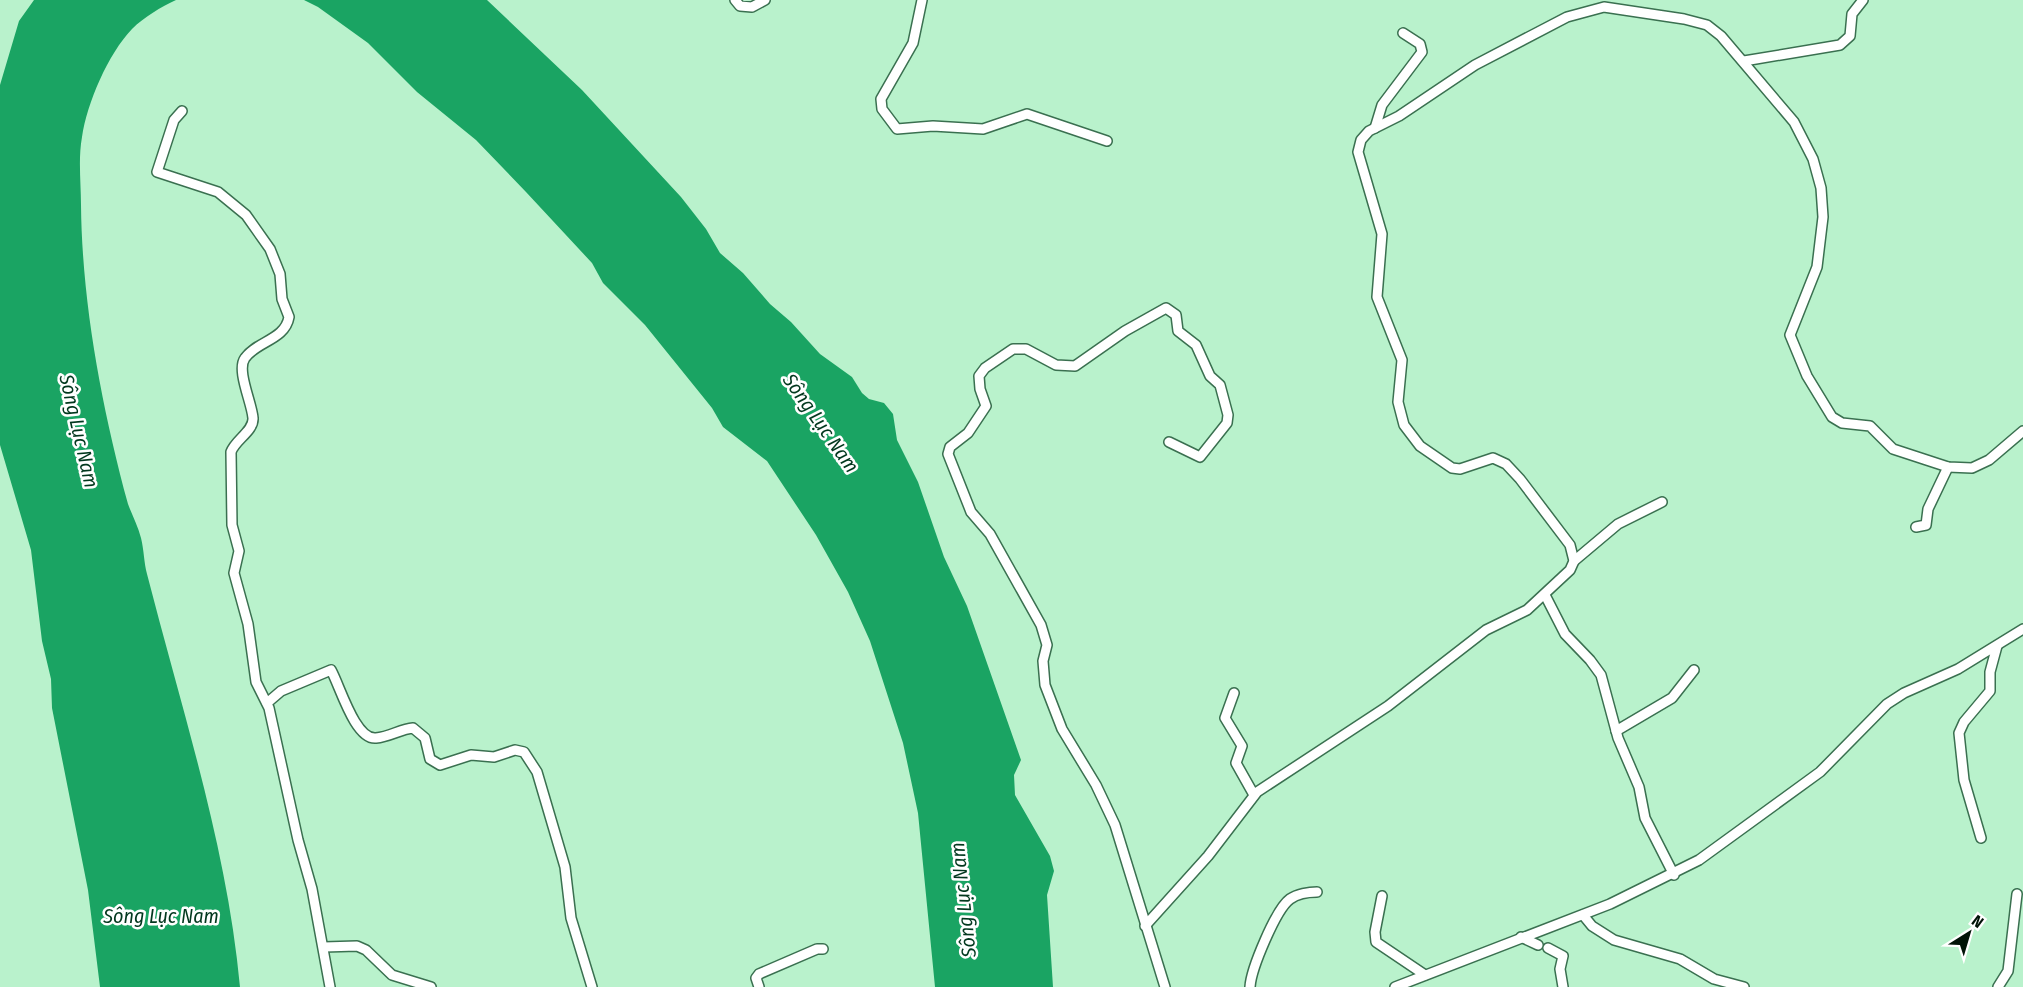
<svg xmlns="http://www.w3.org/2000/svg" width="2023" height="987" viewBox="0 0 2023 987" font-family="'Fira Sans Condensed',sans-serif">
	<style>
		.water { fill: #1aa463 }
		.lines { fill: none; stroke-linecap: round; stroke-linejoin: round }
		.minor-casing { stroke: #3a7050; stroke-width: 12 }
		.minor { stroke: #fff; stroke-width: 9 }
		.labels { text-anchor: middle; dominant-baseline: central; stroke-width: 5; stroke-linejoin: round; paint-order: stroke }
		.water-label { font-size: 20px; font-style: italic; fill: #02381e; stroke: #fff }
	</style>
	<rect width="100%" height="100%" fill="#b9f2cc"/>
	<g class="water">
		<path d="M34,0H176C161,7 144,17 132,29C108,54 87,103 82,137C78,159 81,183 81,205C82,304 102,408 128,504C132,515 138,526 141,538C144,550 144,563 147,574C182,711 227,846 240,987H100L88,890L52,708L51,679L42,641L31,550L0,445V85L19,21Z"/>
		<polygon points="304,0 487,0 582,90 681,197 706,229 720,253 743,273 770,304 791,322 820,354 852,377 862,393 869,399 884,403 893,414 897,440 918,482 944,557 967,606 1021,760 1014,775 1015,795 1050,856 1054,871 1047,895 1053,987 935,987 918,813 903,743 870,641 848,592 816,535 767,461 723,427 712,408 645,325 603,283 592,263 526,192 476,140 417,92 368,43 318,7"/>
	</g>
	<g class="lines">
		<defs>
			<g id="minor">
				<polyline points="735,0 740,6 752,7 765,0"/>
				<polyline points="922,0 913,43 881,99 882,109 897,129 933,126 983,129 1027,114 1107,141"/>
				<polyline points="1744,61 1840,45 1850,36 1852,14 1863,0"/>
				<path d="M182,111L174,120L157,172L218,192L246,215L270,249L280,274L282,299L289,317C285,340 257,341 245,358C236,370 252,403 253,418C254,431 235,440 231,452L232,525L239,551L234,573L248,624L256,682L269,708L298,840L312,889L330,987"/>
				<polyline points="1375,128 1382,105 1422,52 1420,44 1403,33"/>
				<polyline points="1916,527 1926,525 1928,509 1948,467"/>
				<polyline points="1574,561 1618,524 1662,502"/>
				<polyline points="1545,595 1565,634 1590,660 1601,675 1618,738 1639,787 1645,818 1674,875"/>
				<polyline points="1234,693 1225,718 1242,746 1236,763 1254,795"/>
				<path d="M267,703L281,691L331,670C340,686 355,740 376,738C389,737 401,729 413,728L425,738L430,759L440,765L471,755L494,757L515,750L524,752L537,772L565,867L571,918L592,987"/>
				<polyline points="1616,731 1672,698 1694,670"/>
				<polyline points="1981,838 1964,780 1959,733 1964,722 1990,691 1990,672 1997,646"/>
				<polyline points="1382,896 1375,932 1376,942 1425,975"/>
				<polyline points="1583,915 1592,926 1614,940 1680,959 1714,979 1744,987"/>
				<polyline points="1145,926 1208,856 1257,792 1388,706 1486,630 1527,610 1570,570 1574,561 1570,545 1520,479 1506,464 1493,458 1460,469 1452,468 1420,446 1404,425 1398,402 1402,360 1377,297 1382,234 1358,152 1361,140 1369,131 1399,116 1475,65 1567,17 1604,7 1684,19 1707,25 1721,36 1794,122 1813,159 1821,188 1823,217 1817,267 1790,335 1807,376 1832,417 1842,423 1870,426 1893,449 1948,467 1972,468 1989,460 2023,431"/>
				<polyline points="1521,937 1538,945"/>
				<polyline points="324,947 357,946 366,950 392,975 431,987"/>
				<polyline points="1548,948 1563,956 1560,969 1563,987"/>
				<polyline points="759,987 756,978 759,974 817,949 823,949"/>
				<polyline points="1165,987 1115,825 1096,785 1062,729 1045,685 1043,661 1047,645 1041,625 990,534 971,512 948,454 950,447 968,433 986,406 980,389 979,376 985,368 1013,349 1026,349 1056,365 1075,366 1125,331 1166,308 1176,315 1178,331 1196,345 1210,376 1220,385 1228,415 1227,423 1200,457 1169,442"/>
				<path d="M1250,987C1251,969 1276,909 1290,899C1297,894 1309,892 1317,892"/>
				<polyline points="1395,987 1610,904 1699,860 1820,772 1887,704 1904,693 1958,669 2023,629"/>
				<polyline points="1998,987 2008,971 2017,894"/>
			</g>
		</defs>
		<use href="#minor" class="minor-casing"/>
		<use href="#minor" class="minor"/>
	</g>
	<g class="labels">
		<g class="water-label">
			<text transform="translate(821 423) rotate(55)">Sông Lục Nam</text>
			<text transform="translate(79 431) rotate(77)">Sông Lục Nam</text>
			<text transform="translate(963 900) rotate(-96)">Sông Lục Nam</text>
			<text x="161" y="916">Sông Lục Nam</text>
		</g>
	</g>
	<g transform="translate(1969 933) rotate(37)" stroke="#ffffff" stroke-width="4.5" paint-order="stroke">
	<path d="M0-4.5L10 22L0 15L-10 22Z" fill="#011307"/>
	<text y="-9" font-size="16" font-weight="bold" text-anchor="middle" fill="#011307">N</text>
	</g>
</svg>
